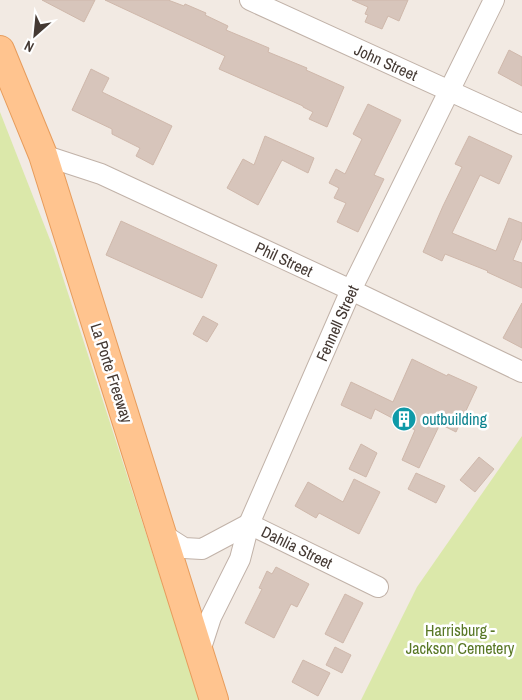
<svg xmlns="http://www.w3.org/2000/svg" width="522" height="700" viewBox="0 0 522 700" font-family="'Archivo Narrow',sans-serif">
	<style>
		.green { fill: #dbe8aa }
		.building { fill: #d7c5bb; stroke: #cfb8ab }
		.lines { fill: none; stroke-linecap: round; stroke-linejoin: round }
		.minor-casing { stroke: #c1b2a8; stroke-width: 22 }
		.primary-casing { stroke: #e79c5c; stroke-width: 30 }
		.minor { stroke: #fff; stroke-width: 20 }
		.primary { stroke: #ffc48f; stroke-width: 28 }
		.labels { text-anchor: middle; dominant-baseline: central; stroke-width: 5; stroke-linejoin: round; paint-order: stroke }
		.street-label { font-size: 16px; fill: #443933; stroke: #fff }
		.culture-label { font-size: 16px; fill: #0d838f; stroke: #fff; text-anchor: start }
		.park-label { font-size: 16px; fill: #587725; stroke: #fff }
	</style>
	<rect width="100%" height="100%" fill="#f2eae3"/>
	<g class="green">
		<polygon points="0,112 54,250 200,700 0,700"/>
		<polygon points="522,436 522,700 361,700 417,587"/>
	</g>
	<g class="building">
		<polygon points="42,0 95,0 84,22"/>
		<polygon points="105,0 168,0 184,6 185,4 206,13 205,15 228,26 226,30 269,48 268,52 307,68 306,70 344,87 327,127 309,119 313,112 303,107 303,106 219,69 225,56"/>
		<polygon points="352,0 408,0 399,21 388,16 382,29 365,22 368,15 365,14 368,7"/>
		<polygon points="509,50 522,57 522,86 498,73"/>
		<polygon points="91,69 109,78 102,92 172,126 153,165 136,156 140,148 112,134 112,129 72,110"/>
		<polygon points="368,104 401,120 374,175 384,179 358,232 337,222 346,203 334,198 339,188 329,183 336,169 345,174 362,139 353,134"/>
		<polygon points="265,136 314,158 308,173 282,160 258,205 227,188 243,159 254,165"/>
		<polygon points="469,136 512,156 499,184 480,175 452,233 496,251 509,218 522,223 522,238 513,260 522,263 522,288 487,272 488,271 445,254 442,261 423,252 443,206 462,167 455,164"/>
		<polygon points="121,221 217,265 202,298 106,255"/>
		<polygon points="522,303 522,348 503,338"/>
		<polygon points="203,316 218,324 207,342 193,334"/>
		<polygon points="412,359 447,376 448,374 477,387 456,432 440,424 419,468 402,460 415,430 375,409 371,419 341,405 351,382 393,402"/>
		<polygon points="361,444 377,453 366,477 349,469"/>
		<polygon points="479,457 494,469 475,492 460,480"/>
		<polygon points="416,473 445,486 436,503 408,489"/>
		<polygon points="354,479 380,492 359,534 319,513 316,518 295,506 308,482 343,502"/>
		<polygon points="276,567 309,584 297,607 291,604 274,638 245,623 262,589 259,588 267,571 272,574"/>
		<polygon points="345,594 363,603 343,643 325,634"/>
		<polygon points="335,647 351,655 342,673 326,665"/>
		<polygon points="303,660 330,673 318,696 292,682"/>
	</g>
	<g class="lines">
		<defs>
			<g id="minor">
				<polyline points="250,0 522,124"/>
				<polyline points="43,155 101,174 351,290 522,372"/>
				<polyline points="249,524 378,587"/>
				<polyline points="162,534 184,548 202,549 249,524"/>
				<polyline points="199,654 211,617 240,559 249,524 351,290 494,0"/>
			</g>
			<polyline id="primary" points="0,50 43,155 214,700"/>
		</defs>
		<use href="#minor" class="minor-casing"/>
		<use href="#primary" class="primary-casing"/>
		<use href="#minor" class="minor"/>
		<use href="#primary" class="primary"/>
	</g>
	<defs>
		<symbol id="building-disc" viewBox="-11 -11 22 22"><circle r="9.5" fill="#0f9aa8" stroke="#fff"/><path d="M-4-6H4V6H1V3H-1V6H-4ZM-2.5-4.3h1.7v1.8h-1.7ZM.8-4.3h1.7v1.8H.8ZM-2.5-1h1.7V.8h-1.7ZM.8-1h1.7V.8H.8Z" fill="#fff"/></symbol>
	</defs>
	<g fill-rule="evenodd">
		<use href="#building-disc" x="390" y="405" width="28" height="28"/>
	</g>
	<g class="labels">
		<g class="street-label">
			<text transform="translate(386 62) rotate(24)">John Street</text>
			<text transform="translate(284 259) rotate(25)">Phil Street</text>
			<text transform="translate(337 323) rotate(-66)">Fennell Street</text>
			<text transform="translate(112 373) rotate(72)">La Porte Freeway</text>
			<text transform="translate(297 547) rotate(26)">Dahlia Street</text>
		</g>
		<g class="culture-label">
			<text x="422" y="419">outbuilding</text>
		</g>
		<g class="park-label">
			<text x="460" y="630">Harrisburg -<tspan x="460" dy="18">Jackson Cemetery</tspan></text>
		</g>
	</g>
	<g transform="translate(35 35) rotate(207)" stroke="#ffffff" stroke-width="4" paint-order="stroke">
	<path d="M0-4L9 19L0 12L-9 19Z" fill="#443933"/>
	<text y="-8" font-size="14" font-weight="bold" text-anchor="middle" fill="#443933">N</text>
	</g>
</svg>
